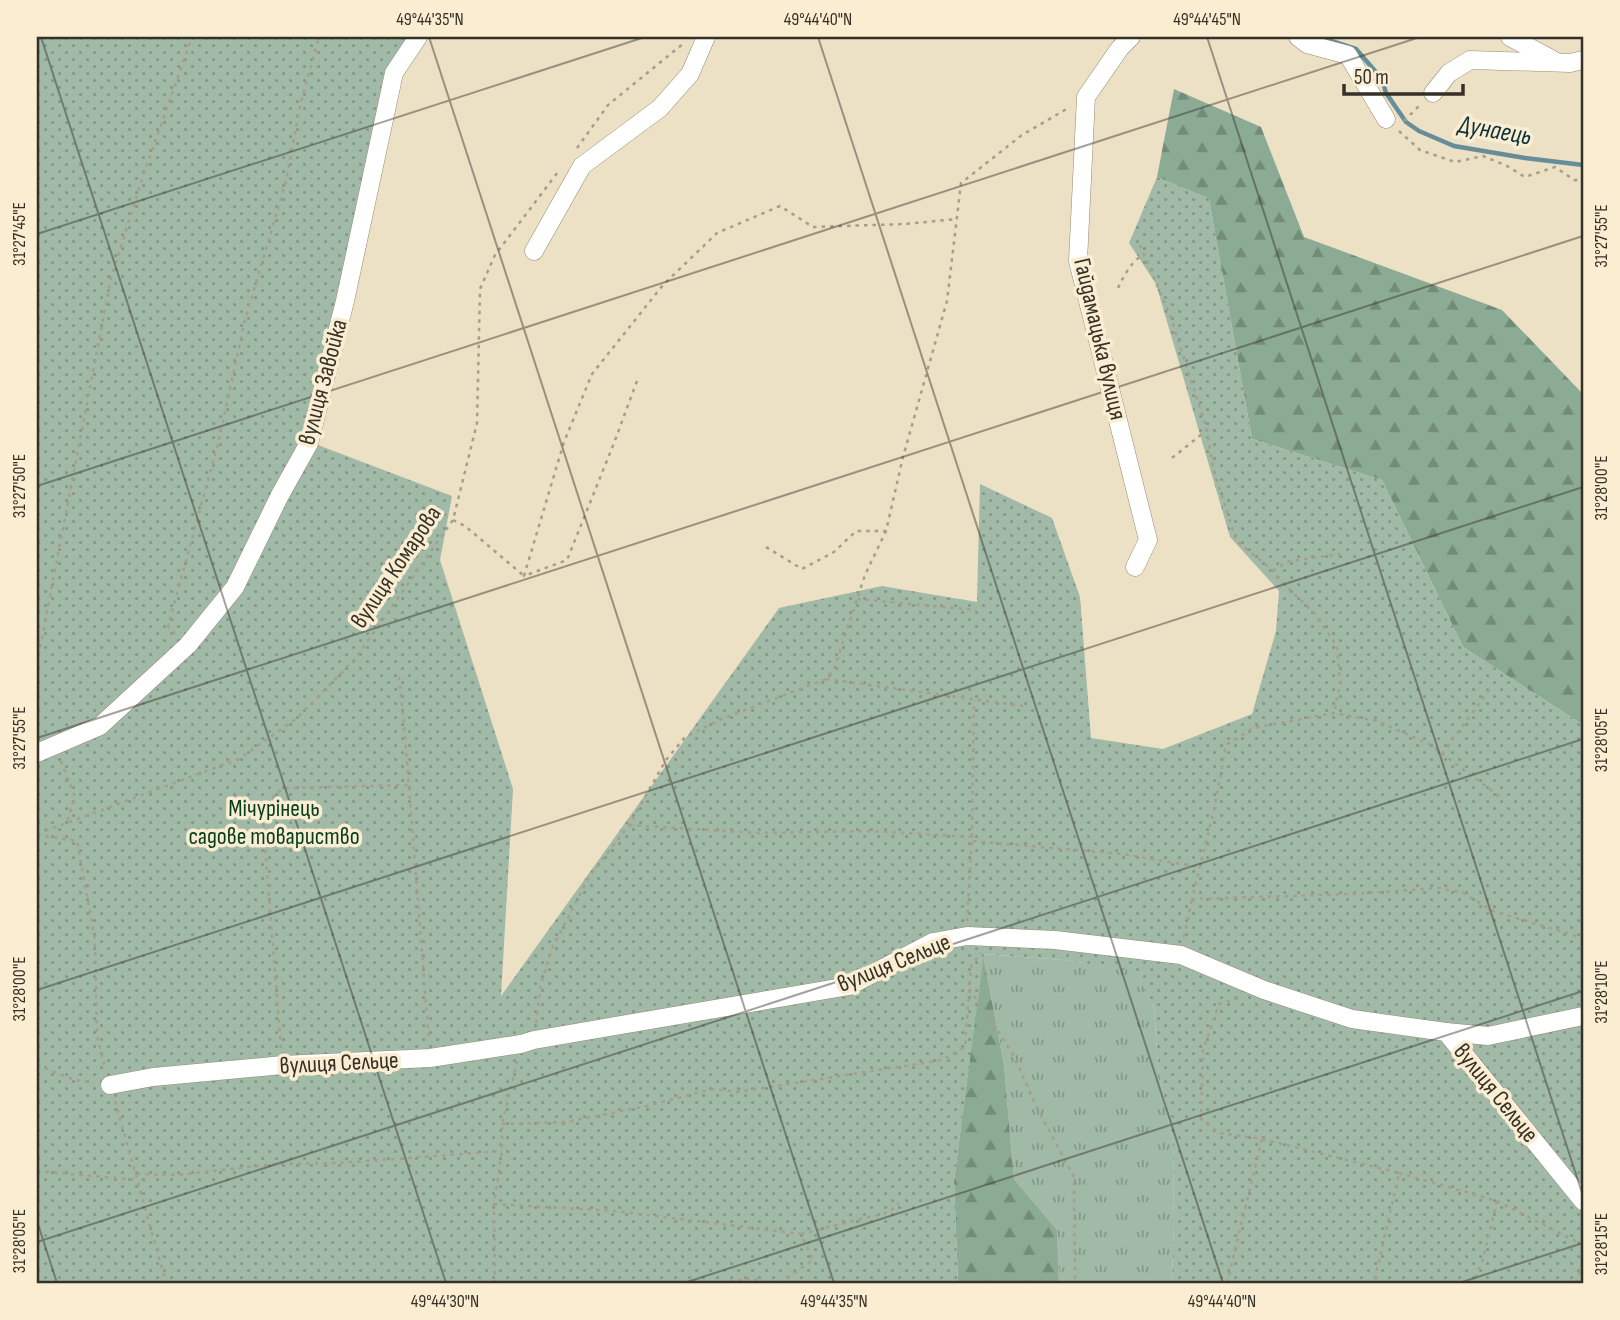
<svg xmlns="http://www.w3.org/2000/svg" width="1620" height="1320" viewBox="0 0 1620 1320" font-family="'Sofia Sans Condensed',sans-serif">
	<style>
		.grass { fill: url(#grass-tufts) }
		.forest { fill: url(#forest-firs) }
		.garden { fill: url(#garden-dots) }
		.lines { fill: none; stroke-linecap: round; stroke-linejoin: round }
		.stream { stroke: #668e9a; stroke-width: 4.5 }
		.minor-casing { stroke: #958a71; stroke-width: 19 }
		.path { stroke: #a79e89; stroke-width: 2.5; stroke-dasharray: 3.5 5; stroke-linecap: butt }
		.minor { stroke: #fff; stroke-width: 18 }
		.ticks { fill: none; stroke: #363127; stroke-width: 2; stroke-opacity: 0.45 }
		.labels { text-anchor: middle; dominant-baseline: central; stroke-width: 7; stroke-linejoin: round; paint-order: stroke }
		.street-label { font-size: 24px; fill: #363127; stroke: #faedd2 }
		.park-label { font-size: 24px; fill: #043c1e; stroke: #faedd2 }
		.water-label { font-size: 26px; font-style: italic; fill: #0a323c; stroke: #faedd2 }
		.neatline { fill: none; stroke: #363127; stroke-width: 2.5 }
		.ticks-label { font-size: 18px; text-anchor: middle; fill: #363127 }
	</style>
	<defs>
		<pattern id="grass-tufts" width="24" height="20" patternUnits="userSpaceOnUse" patternTransform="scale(1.75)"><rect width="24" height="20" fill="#a1baa8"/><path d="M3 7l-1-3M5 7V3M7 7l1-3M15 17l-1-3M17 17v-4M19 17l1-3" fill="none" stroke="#849889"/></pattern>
		<pattern id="forest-firs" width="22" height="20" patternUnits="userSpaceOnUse" patternTransform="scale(1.75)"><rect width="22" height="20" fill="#8cab94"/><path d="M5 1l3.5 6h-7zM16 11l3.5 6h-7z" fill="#738c79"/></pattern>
		<pattern id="garden-dots" width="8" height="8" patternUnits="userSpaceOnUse" patternTransform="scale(1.75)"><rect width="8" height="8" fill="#a1baa8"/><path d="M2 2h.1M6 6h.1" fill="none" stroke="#849889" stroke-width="1.8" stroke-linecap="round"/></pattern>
	</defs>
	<rect width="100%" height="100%" fill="#ece0c5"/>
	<polygon class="grass" points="983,954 1063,960 1135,970 1154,1008 1158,1067 1173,1144 1174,1221 1172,1283 1059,1283 1057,1230 1014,1179 1004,1065"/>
	<g class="forest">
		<polygon points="1174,89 1261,127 1304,237 1502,310 1583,394 1583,720 1580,723 1463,647 1382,480 1252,439 1209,199 1157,177"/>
		<polygon points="983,954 1004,1065 1014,1179 1057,1230 1059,1283 958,1283 954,1181"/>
	</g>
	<polygon class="garden" points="37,37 418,37 394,73 310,442 452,496 440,560 513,789 501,996 779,608 882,586 977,602 980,484 1052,518 1080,597 1091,738 1163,749 1252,714 1276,631 1279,591 1230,537 1156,284 1129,243 1157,177 1209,198 1252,439 1382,480 1463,647 1580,723 1583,720 1583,1283 1172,1283 1174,1221 1173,1144 1158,1067 1154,1008 1135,971 1063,960 984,954 954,1181 958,1283 37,1283"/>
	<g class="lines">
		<polyline class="stream" points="1319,37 1356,49 1382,79 1386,93 1406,122 1419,131 1454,146 1525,158 1583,165"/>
		<defs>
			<g id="minor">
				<polyline points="1131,37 1120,48 1086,97 1078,261 1148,540 1135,567"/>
				<polyline points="1298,37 1307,44 1348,55 1386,119"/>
				<polyline points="1510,37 1553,60"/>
				<polyline points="1433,93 1449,73 1470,60 1570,63 1583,60"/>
				<polyline points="534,251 582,166 660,108 690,74 706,37"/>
				<polyline points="37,753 100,726 188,645 235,587 280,495 309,443 345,301 394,73 418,37"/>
				<polyline points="1446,1032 1488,1036 1583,1016"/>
				<polyline points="110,1085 153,1077 283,1065 430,1058 521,1044 534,1040 592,1030 849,986 933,942 967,936 1055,940 1181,955 1264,990 1352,1019 1446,1032 1583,1201"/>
			</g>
		</defs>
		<use href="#minor" class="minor-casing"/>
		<g class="path">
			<polyline points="1404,121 1421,104"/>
			<polyline points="1399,131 1420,150 1455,162 1483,156 1507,166 1525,177 1555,167 1574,180 1583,181"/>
			<polyline points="577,148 608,105 684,43"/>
			<polyline points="1140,245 1171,318 1207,430 1213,468 1236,540 1273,571 1285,585 1315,614 1337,646 1340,683 1334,713"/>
			<path d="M1118,288C1124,275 1132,261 1144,254"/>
			<polyline points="637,381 614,443 567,560 524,576 564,442 592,374 663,285 717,233 780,206 813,227 905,224 957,219"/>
			<polyline points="1172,458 1207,430"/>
			<polyline points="453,520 465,526 524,576"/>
			<polyline points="766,547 802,569 834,552 856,531 886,531"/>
			<polyline points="1273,571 1286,562 1340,554"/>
			<polyline points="857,599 976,610"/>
			<polyline points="175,634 168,626 218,444 245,320 286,181 300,106 319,37"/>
			<polyline points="37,664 111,278 144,173 192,37"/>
			<polyline points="399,677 404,724 429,1041"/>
			<polyline points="826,679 1023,706"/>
			<polyline points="1442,754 1492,686"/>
			<polyline points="61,761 75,797 67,821"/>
			<polyline points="1499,796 1429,744 1377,721 1334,713 1253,728 1226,745 1213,814 1192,899 1354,894 1439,888 1463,893 1493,911 1583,938"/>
			<polyline points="629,825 756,833 871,831 972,837 967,921"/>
			<polyline points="37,834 239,759 297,718 355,659 453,520 477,423 480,289 495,255 558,172"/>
			<polyline points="37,835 77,841 95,939 97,1035 105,1068"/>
			<polyline points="972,837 974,700"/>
			<polyline points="973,841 1122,854 1199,867"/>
			<polyline points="1184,937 1192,899"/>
			<polyline points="969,989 985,1011 1014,1056 1036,1106 1074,1177 1075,1283"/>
			<polyline points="1238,998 1219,1004 1203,1050 1201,1119 1219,1133 1262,1139 1399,1173 1374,1283"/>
			<polyline points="536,1023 541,984 552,948 589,877 629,825 666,760 685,737 724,718 826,679 834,669 865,575 886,531 903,457 947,301 961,183 1022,135 1070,107"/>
			<polyline points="281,1048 262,808 283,788 409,785"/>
			<polyline points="37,1065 75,1080 93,1083"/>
			<polyline points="115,1101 166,1283"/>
			<polyline points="502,1124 566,1122 647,1106 712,1089 737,1092 942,1060 965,1047 971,966 981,953"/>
			<polyline points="37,1171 138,1180"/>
			<polyline points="1399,1173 1497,1201 1482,1263 1472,1283"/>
			<polyline points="137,1174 179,1175 274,1164 340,1163 502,1151"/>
			<polyline points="1497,1201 1583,1245"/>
			<polyline points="494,1204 616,1211 801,1234 813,1260 780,1283"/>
			<polyline points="801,1234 889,1212 899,1203"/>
			<polyline points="495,1283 494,1204 502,1151 502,1124 517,1061"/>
			<polyline points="721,1283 751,1278 768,1283"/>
			<polyline points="1227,1283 1262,1139"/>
			<polyline points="1576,1283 1583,1262"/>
		</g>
		<use href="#minor" class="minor"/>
	</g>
	<path class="ticks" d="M41,37L446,1283M429,37L834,1283M818,37L1223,1283M1207,37L1583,1196M37,234L645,37M37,486L1420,37M37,738L1583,236M37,990L1583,487M37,1221L57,1283M37,1242L1583,739M684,1283L1583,991M1459,1283L1583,1243"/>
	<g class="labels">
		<g class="street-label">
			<text transform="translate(1100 339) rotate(77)">Гайдамацька вулиця</text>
			<text transform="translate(323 382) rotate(-75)">вулиця Завойка</text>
			<text transform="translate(396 567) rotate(-56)">вулиця Комарова</text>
			<text transform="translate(894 963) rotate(-22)">вулиця Сельце</text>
			<text transform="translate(339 1063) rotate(-3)">вулиця Сельце</text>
			<text transform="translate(1496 1093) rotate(51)">вулиця Сельце</text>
		</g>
		<g class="park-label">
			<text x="274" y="808">Мічурінець<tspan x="274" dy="28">садове товариство</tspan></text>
		</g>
		<g class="water-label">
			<text transform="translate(1495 131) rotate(10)">Дунаець</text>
		</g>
	</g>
	<rect width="1620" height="1320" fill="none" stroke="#faedd2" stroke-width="77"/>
	<path d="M1344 84v10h119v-10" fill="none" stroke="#363127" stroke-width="3.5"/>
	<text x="1354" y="84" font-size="21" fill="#363127" stroke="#faedd2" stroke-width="5" paint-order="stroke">50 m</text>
	<rect x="38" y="38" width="1544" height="1244" class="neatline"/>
	<g class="ticks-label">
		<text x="430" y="25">49°44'35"N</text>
		<text x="818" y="25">49°44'40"N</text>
		<text x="1207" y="25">49°44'45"N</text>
		<text transform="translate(19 234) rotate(-90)" y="6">31°27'45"E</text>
		<text transform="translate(1601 236) rotate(-90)" y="6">31°27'55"E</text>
		<text transform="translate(19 486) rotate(-90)" y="6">31°27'50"E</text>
		<text transform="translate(1601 488) rotate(-90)" y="6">31°28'00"E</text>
		<text transform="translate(19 738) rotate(-90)" y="6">31°27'55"E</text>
		<text transform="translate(1601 740) rotate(-90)" y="6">31°28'05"E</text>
		<text transform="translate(19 989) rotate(-90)" y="6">31°28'00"E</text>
		<text transform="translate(1601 992) rotate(-90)" y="6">31°28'10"E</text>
		<text transform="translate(19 1241) rotate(-90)" y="6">31°28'05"E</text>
		<text transform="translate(1601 1244) rotate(-90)" y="6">31°28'15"E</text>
		<text x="445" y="1307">49°44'30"N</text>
		<text x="834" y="1307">49°44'35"N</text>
		<text x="1222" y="1307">49°44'40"N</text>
	</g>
</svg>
